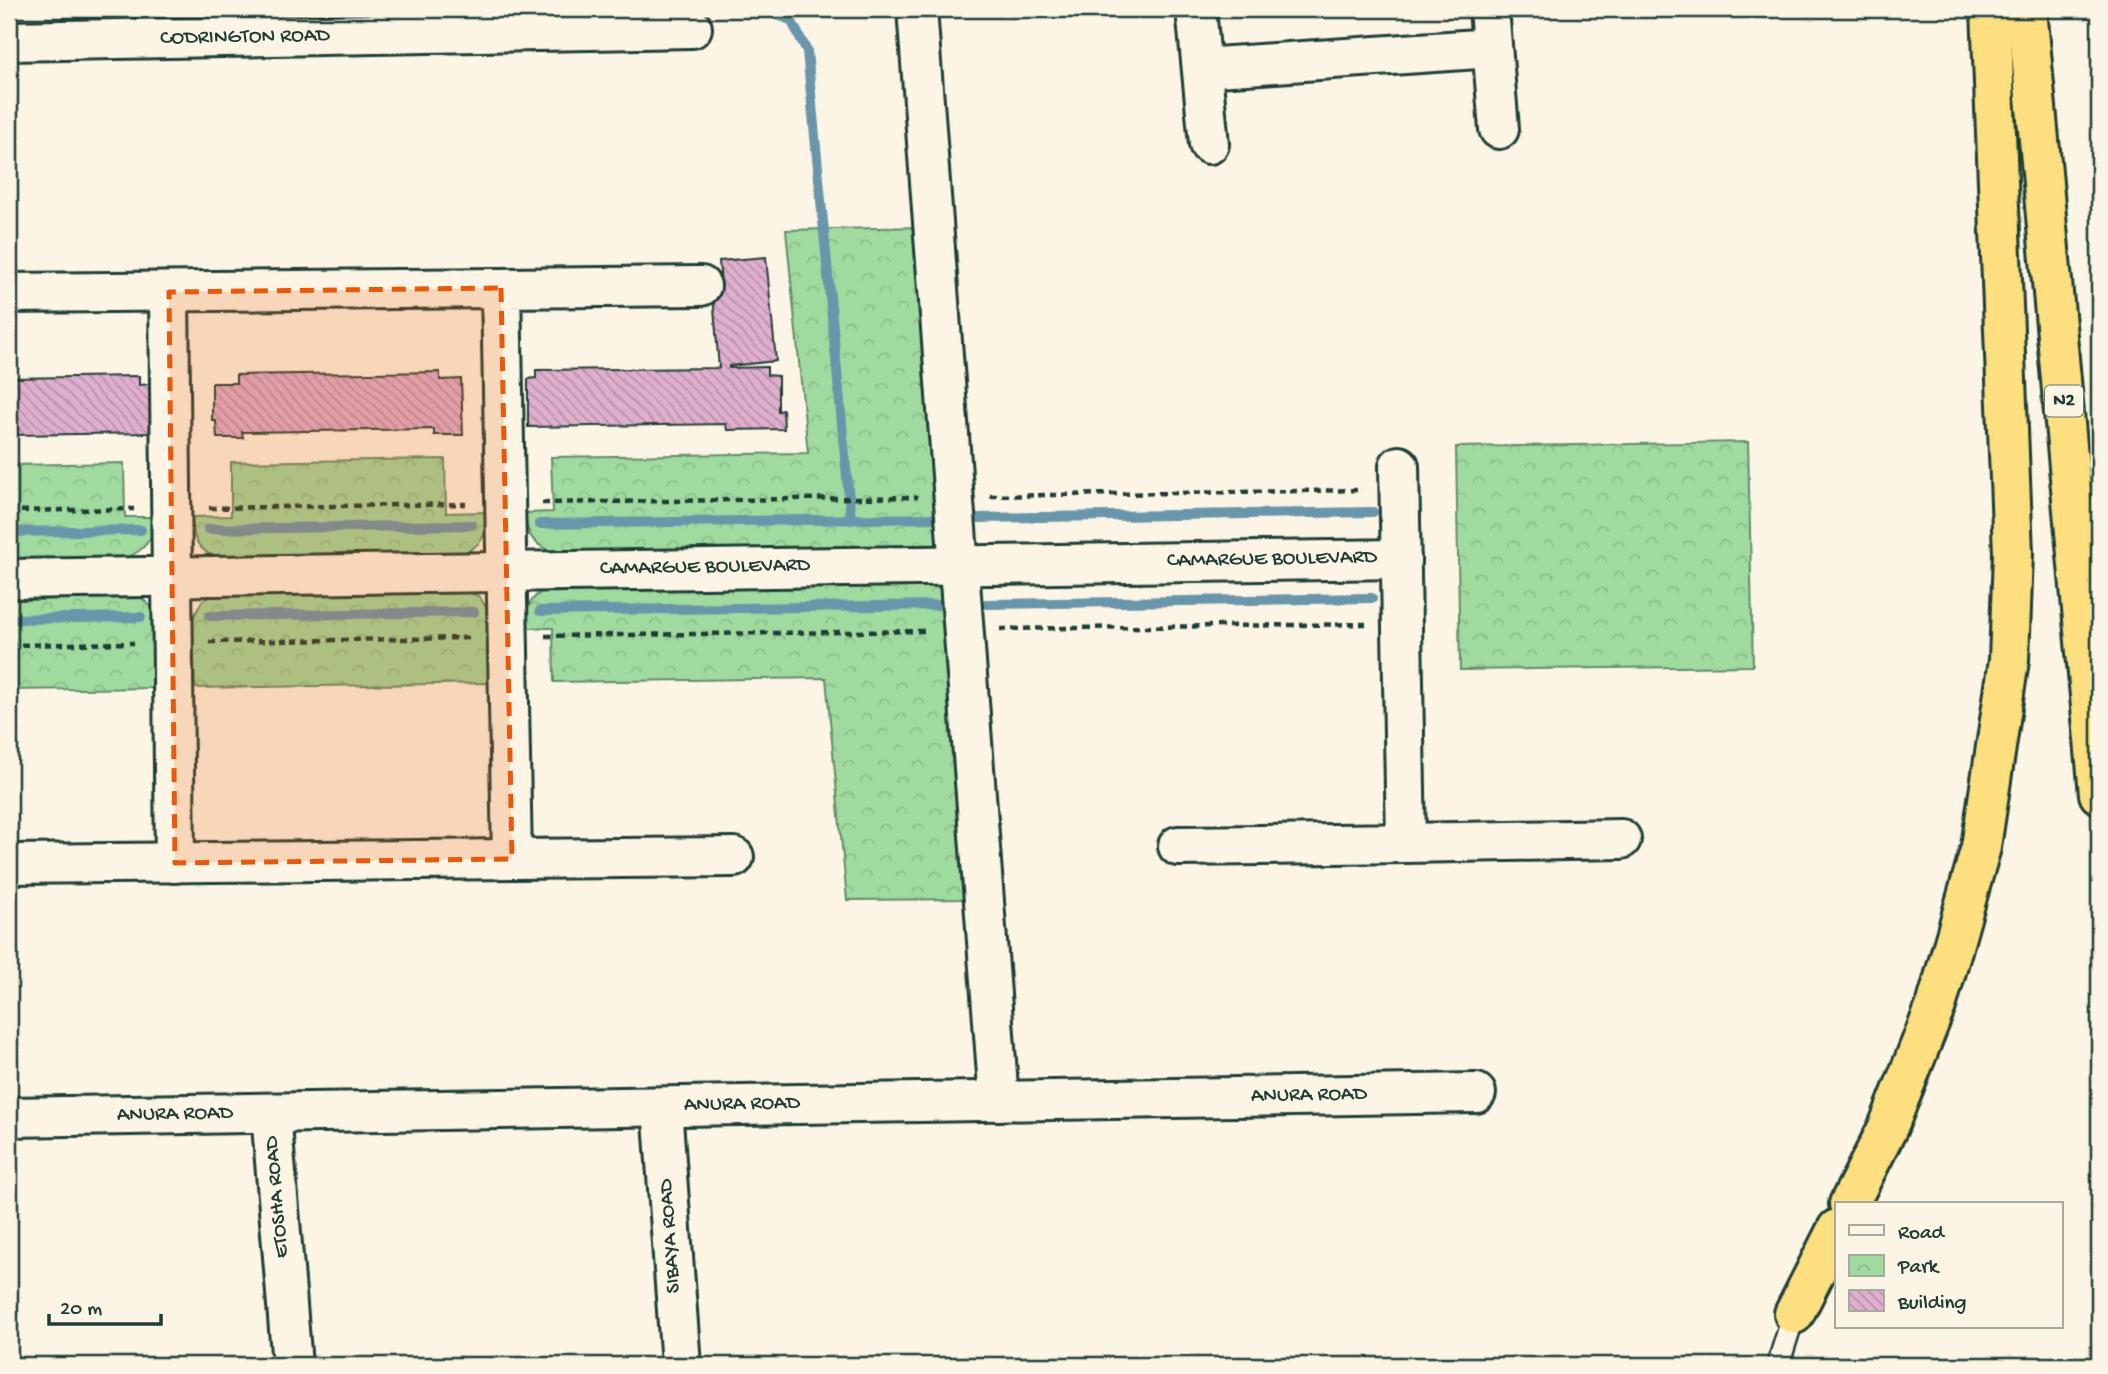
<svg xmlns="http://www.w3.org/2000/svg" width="2108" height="1374" viewBox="0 0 2108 1374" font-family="'Gochi Hand',sans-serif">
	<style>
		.park { fill: url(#park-crowns); stroke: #608c6a; stroke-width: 2 }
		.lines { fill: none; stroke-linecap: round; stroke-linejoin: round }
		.stream { stroke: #6a96ab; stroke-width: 10 }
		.building { fill: url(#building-back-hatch); stroke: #1f3d34; stroke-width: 2 }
		.service-casing { stroke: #1f3d34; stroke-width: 26 }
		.minor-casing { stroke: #1f3d34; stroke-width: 44 }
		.motorway-casing { stroke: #1f3d34; stroke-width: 44 }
		.path { stroke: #1f3d34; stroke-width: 4.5; stroke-dasharray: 7 5; stroke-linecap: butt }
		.service { stroke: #fcf5e5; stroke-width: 21 }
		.minor { stroke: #fcf5e5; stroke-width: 38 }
		.motorway { stroke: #fddf80; stroke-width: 38 }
		.marked { fill: #e8590c; fill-opacity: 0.2; stroke: #e8590c; stroke-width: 5; stroke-dasharray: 14 9; stroke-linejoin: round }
		.labels { text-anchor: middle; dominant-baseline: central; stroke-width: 7; stroke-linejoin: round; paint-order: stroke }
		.shield { fill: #fcf5e5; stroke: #617469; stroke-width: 2 }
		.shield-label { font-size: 19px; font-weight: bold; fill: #1f3d34 }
		.street-label { font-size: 21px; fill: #1f3d34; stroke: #fcf5e5 }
	</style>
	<defs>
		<pattern id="park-crowns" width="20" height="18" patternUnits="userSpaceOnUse" patternTransform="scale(1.75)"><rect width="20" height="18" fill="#a1da9f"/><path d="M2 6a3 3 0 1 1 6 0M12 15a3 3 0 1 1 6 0" fill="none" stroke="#8abc8a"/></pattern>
		<pattern id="building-back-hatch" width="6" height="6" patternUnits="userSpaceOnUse" patternTransform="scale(1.75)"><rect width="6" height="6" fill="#e1afce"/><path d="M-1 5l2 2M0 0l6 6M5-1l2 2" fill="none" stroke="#b690a8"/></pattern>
	</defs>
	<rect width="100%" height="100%" fill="#fcf5e5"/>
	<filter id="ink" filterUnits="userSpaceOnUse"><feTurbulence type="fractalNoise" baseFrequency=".0143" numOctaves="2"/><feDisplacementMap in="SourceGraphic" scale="14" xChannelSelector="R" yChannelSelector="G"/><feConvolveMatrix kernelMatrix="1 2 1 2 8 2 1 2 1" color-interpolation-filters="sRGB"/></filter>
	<g filter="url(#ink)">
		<g class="park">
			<path d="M922,227L948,545L551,551C532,544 526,533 525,513L553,512L551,457L808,453L786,230Z"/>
			<polygon points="1748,442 1753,666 1460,670 1456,447"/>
			<path d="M445,459L446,513L487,512C488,533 483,545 463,553L217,558C197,550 192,537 192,517L231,516V462Z"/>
			<path d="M124,463L125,517H156C154,538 145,551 125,558L9,560V465Z"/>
			<path d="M950,582L974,899L847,900L826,678L554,682L553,628H525C525,608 530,596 549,588Z"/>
			<polygon points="463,589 480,597 489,613 491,683 195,688 193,618 202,601 218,592"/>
			<polygon points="9,595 140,596 153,609 158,688 9,690"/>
		</g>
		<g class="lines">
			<g class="stream">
				<polyline points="770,12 791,20 807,51 851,520"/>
				<polyline points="979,518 1373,512"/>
				<polyline points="539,524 938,518"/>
				<polyline points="208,529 472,525"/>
				<polyline points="9,532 141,530"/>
				<polyline points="986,604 1372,598"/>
				<polyline points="540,611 945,605"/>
				<polyline points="209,616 474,612"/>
				<polyline points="9,619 141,617"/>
			</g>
		</g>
		<g class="building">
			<polygon points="766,257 776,361 729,366 729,368 767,367 767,375 778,376 778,411 783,410 784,429 727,430 726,424 528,427 528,379 536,378 536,370 719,368 712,284 721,284 719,261"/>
			<polygon points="440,372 440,380 461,379 463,435 434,435 434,429 242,432 243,438 217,438 216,421 212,421 212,383 236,383 236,375"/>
			<polygon points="139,376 139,385 151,384 152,433 9,435 9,378"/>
		</g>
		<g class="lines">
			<defs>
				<polyline id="service" points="1778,1365 1794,1314"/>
				<g id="minor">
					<polyline points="917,9 999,1101"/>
					<polyline points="1196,9 1209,144"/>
					<polyline points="1489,9 1499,129"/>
					<polyline points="9,41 692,28"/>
					<polyline points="1202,68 1492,48"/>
					<polyline points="701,286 501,288 512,859 734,857"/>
					<polyline points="169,292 175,863"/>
					<polyline points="9,293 501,288"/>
					<polyline points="9,579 1401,559"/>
					<polyline points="1406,843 1621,839"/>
					<polyline points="1178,846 1406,843 1399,466"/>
					<polyline points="9,864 512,859"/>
					<polyline points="662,1107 681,1365"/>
					<polyline points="271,1113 292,1365"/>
					<polyline points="9,1117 1476,1093"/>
				</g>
				<g id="motorway">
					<polyline points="2027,9 2099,794"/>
					<polyline points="1849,1204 1888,1127 1937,1003 1981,847 2009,660 2013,553 1991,9"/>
					<polyline points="1794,1314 1837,1229"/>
				</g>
			</defs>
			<use href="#service" class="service-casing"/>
			<use href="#minor" class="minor-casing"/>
			<use href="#motorway" class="motorway-casing"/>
			<g class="path">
				<polyline points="990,496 1362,490"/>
				<polyline points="542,503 918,497"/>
				<polyline points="209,508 466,504"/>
				<polyline points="9,511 134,509"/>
				<polyline points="1000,629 1366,624"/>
				<polyline points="545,636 925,631"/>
				<polyline points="209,642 470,638"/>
				<polyline points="9,645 134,643"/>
			</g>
			<use href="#service" class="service"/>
			<use href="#minor" class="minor"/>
			<use href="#motorway" class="motorway"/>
		</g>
	</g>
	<path class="marked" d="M501,288L512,859L175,863L169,292Z"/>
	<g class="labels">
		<rect class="shield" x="2045" y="385.5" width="38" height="31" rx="5"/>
		<g class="shield-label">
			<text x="2064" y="401">N2</text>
		</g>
		<g class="street-label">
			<text transform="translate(245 38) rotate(-1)">CODRINGTON ROAD</text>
			<text transform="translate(1272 560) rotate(-1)">CAMARGUE BOULEVARD</text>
			<text transform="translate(705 568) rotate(-1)">CAMARGUE BOULEVARD</text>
			<text transform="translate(1309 1096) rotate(-1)">ANURA ROAD</text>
			<text transform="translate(742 1105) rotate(-1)">ANURA ROAD</text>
			<text transform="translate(175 1115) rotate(-1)">ANURA ROAD</text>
			<text transform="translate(278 1197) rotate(-95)">ETOSHA ROAD</text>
			<text transform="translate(671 1236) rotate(-94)">SIBAYA ROAD</text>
		</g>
	</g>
	<rect width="2108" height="1374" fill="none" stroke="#fcf5e5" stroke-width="35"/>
	<rect x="18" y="18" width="2073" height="1339" fill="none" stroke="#1f3d34" stroke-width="2.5" filter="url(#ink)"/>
	<rect x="1835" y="1202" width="228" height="126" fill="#fcf5e5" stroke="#a4ab9e" stroke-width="2"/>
	<rect x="1849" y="1225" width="35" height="10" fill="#fcf5e5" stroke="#a4ab9e" stroke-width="2"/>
	<text x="1898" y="1238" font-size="21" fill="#1f3d34">Road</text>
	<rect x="1849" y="1255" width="35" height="21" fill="url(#park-crowns)" stroke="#a4ab9e" stroke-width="2"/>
	<text x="1898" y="1272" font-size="21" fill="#1f3d34">Park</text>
	<rect x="1849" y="1290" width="35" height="21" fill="url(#building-back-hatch)" stroke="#a4ab9e" stroke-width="2"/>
	<text x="1898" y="1308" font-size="21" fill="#1f3d34">Building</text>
	<path d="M49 1314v10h112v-10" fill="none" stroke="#1f3d34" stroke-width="3.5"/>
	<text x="60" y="1314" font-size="21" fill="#1f3d34" stroke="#fcf5e5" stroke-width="5" paint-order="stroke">20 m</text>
</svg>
